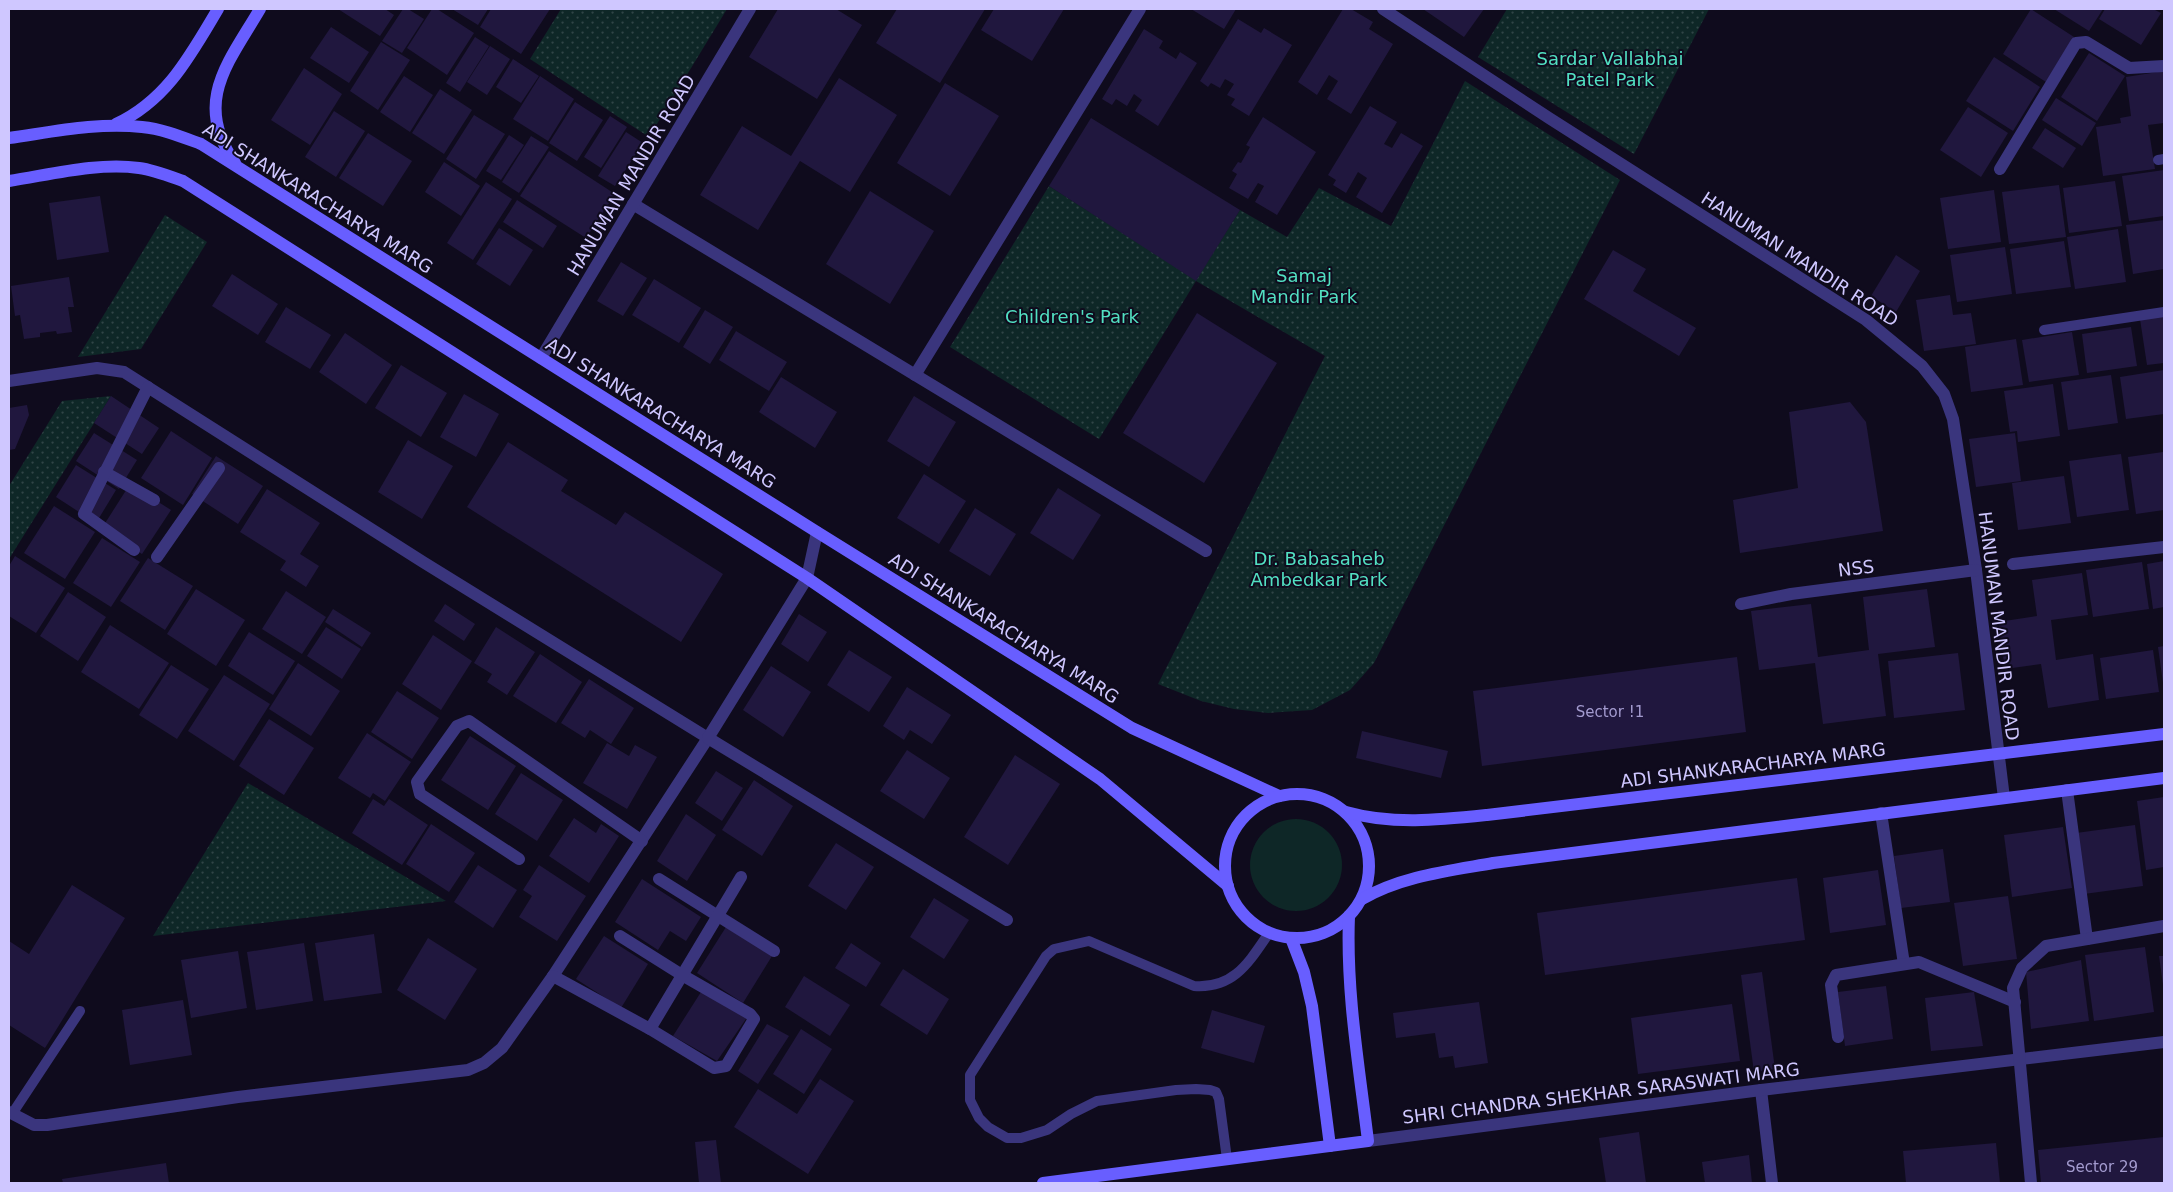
<svg xmlns="http://www.w3.org/2000/svg" width="2173" height="1192" viewBox="0 0 2173 1192" font-family="'DejaVu Sans',sans-serif">
	<style>
		.grass { fill: #0e2727 }
		.park { fill: url(#park-dots) }
		.building { fill: #20173e }
		.lines { fill: none; stroke-linecap: round; stroke-linejoin: round }
		.lane { stroke: #3a357d; stroke-width: 10 }
		.street { stroke: #3a357d; stroke-width: 12 }
		.secondary { stroke: #685eff; stroke-width: 12 }
		.labels { text-anchor: middle; dominant-baseline: central; stroke-width: 4; stroke-linejoin: round; paint-order: stroke }
		.number-label { font-size: 15px; fill: #a39bcf }
		.park-label { font-size: 18px; fill: #52e0c2; stroke: #0f0b1d }
		.street-label { font-size: 18px; fill: #cfc7ff; stroke: #0f0b1d }
	</style>
	<defs>
		<pattern id="park-dots" width="8" height="8" patternUnits="userSpaceOnUse" patternTransform="scale(1.25)"><rect width="8" height="8" fill="#0e2727"/><path d="M2 2h.1M6 6h.1" fill="none" stroke="#304547" stroke-width="1.8" stroke-linecap="round"/></pattern>
	</defs>
	<rect width="100%" height="100%" fill="#0f0b1d"/>
	<circle class="grass" cx="1296" cy="865" r="46"/>
	<g class="park">
		<polygon points="561,9 727,9 649,137 530,59"/>
		<polygon points="1507,9 1709,9 1634,154 1478,57"/>
		<polygon points="1465,81 1620,180 1374,663 1350,690 1312,710 1268,713 1234,709 1201,701 1158,684 1325,356 1196,281 1099,439 950,347 1049,186 1196,280 1240,210 1287,237 1319,188 1391,226"/>
		<polygon points="165,215 207,242 141,349 78,357"/>
		<polygon points="111,396 9,559 9,486 62,401"/>
		<polygon points="248,783 446,901 153,936"/>
	</g>
	<g class="building">
		<polygon points="338,9 385,9 394,15 380,36"/>
		<polygon points="403,9 408,9 424,19 402,53 382,41"/>
		<polygon points="432,9 437,9 474,33 447,75 407,48"/>
		<polygon points="452,9 488,9 478,25"/>
		<polygon points="491,9 550,9 521,54 480,27"/>
		<polygon points="778,9 836,9 862,25 817,99 749,57"/>
		<polygon points="897,9 985,9 940,83 876,43"/>
		<polygon points="994,9 1064,9 1032,61 981,30"/>
		<polygon points="1191,9 1236,9 1224,29"/>
		<polygon points="1343,9 1351,9 1373,22 1369,29 1393,44 1351,114 1327,99 1338,81 1329,75 1317,95 1298,82"/>
		<polygon points="1423,9 1484,9 1464,37"/>
		<polygon points="2031,9 2074,37 2046,82 2003,54"/>
		<polygon points="2054,9 2103,9 2089,31"/>
		<polygon points="2105,9 2153,9 2161,13 2141,45 2099,19"/>
		<polygon points="1238,19 1261,33 1264,28 1292,45 1249,116 1231,105 1235,99 1227,95 1234,84 1225,79 1220,88 1211,83 1208,87 1200,81"/>
		<polygon points="331,27 369,52 349,83 310,58"/>
		<polygon points="1144,29 1163,41 1159,48 1176,59 1180,52 1197,63 1158,126 1135,111 1142,100 1134,94 1127,106 1116,99 1112,105 1102,99"/>
		<polygon points="475,37 489,46 460,92 446,83"/>
		<polygon points="381,42 410,60 378,110 350,91"/>
		<polygon points="490,46 510,59 487,95 467,82"/>
		<polygon points="2089,53 2125,76 2097,121 2061,97"/>
		<polygon points="1994,57 2040,87 2013,131 1966,101"/>
		<polygon points="513,59 539,76 521,103 496,87"/>
		<polygon points="304,68 342,94 310,145 271,120"/>
		<polygon points="2164,71 2164,123 2148,125 2155,169 2103,176 2096,127 2121,123 2120,118 2131,116 2126,77"/>
		<polygon points="404,76 433,95 410,132 380,112"/>
		<polygon points="540,76 574,99 548,141 513,119"/>
		<polygon points="839,78 897,115 850,192 800,161 758,230 700,195 742,126 791,156"/>
		<polygon points="945,83 999,116 950,196 897,163"/>
		<polygon points="440,89 472,110 444,154 412,133"/>
		<polygon points="2056,98 2096,123 2082,146 2042,120"/>
		<polygon points="575,102 603,120 577,161 549,143"/>
		<polygon points="1370,106 1397,122 1384,144 1392,148 1401,133 1423,146 1382,213 1356,197 1367,178 1358,172 1346,193 1333,185 1336,180 1328,175"/>
		<polygon points="1968,107 2008,133 1981,177 1940,150"/>
		<polygon points="334,111 365,131 336,177 305,157"/>
		<polygon points="474,115 505,134 476,179 446,159"/>
		<polygon points="610,116 627,127 601,168 584,157"/>
		<polygon points="1263,117 1316,152 1277,215 1255,202 1264,186 1258,183 1248,199 1229,188 1237,174 1232,171 1238,162 1241,163 1250,147 1246,145"/>
		<polygon points="1091,118 1240,210 1196,281 1049,186"/>
		<polygon points="2045,128 2076,148 2063,168 2032,148"/>
		<polygon points="626,132 643,143 615,186 598,176"/>
		<polygon points="368,133 412,161 383,206 339,178"/>
		<polygon points="509,135 524,145 501,180 486,171"/>
		<polygon points="531,136 549,147 519,193 502,182"/>
		<polygon points="549,151 615,194 586,238 520,196"/>
		<polygon points="444,162 480,186 461,216 425,192"/>
		<polygon points="2164,170 2164,216 2129,221 2122,176"/>
		<polygon points="2115,181 2122,226 2069,233 2063,188"/>
		<polygon points="486,182 512,199 473,260 447,243"/>
		<polygon points="2059,185 2066,237 2009,244 2002,192"/>
		<polygon points="1994,190 2001,242 1948,249 1940,198"/>
		<polygon points="870,191 934,231 890,304 826,264"/>
		<polygon points="100,196 109,252 57,260 49,203"/>
		<polygon points="517,200 557,226 543,248 503,222"/>
		<polygon points="2164,220 2164,269 2133,274 2126,225"/>
		<polygon points="499,228 533,250 510,286 476,264"/>
		<polygon points="2118,229 2126,282 2075,289 2067,237"/>
		<polygon points="2064,241 2071,287 2016,294 2010,249"/>
		<polygon points="2005,247 2012,294 1957,302 1950,255"/>
		<polygon points="1613,250 1646,269 1633,291 1696,328 1679,356 1584,299"/>
		<polygon points="1896,255 1920,271 1896,312 1871,296"/>
		<polygon points="621,262 647,278 623,316 597,301"/>
		<polygon points="232,274 278,304 258,335 212,306"/>
		<polygon points="69,277 74,307 68,307 72,332 57,334 56,331 40,333 40,337 24,339 20,315 15,316 11,286"/>
		<polygon points="654,279 701,308 679,343 632,315"/>
		<polygon points="1950,295 1953,315 1971,313 1976,344 1924,351 1916,300"/>
		<polygon points="286,307 331,335 310,369 265,342"/>
		<polygon points="705,310 733,327 710,364 683,347"/>
		<polygon points="1197,313 1277,363 1204,483 1123,433"/>
		<polygon points="2164,315 2164,363 2147,365 2140,319"/>
		<polygon points="2131,327 2137,366 2087,373 2082,334"/>
		<polygon points="736,331 787,362 769,391 719,360"/>
		<polygon points="2072,332 2079,375 2029,382 2022,340"/>
		<polygon points="345,333 392,365 366,404 319,372"/>
		<polygon points="2016,339 2023,385 1971,392 1965,347"/>
		<polygon points="401,365 447,393 421,437 375,408"/>
		<polygon points="2164,370 2164,414 2126,419 2120,377"/>
		<polygon points="2111,375 2118,423 2068,430 2061,382"/>
		<polygon points="781,377 837,412 815,448 759,412"/>
		<polygon points="2053,384 2060,436 2018,442 2017,431 2010,432 2004,391"/>
		<polygon points="464,394 499,414 476,457 440,437"/>
		<polygon points="111,396 159,428 142,454 94,423"/>
		<polygon points="914,396 956,422 929,467 887,441"/>
		<polygon points="1850,402 1866,422 1883,531 1740,553 1733,500 1798,488 1789,412"/>
		<polygon points="27,405 29,415 15,449 9,450 9,408"/>
		<polygon points="171,431 212,458 183,505 141,478"/>
		<polygon points="94,433 137,460 119,489 76,461"/>
		<polygon points="2015,433 2021,481 1976,487 1969,439"/>
		<polygon points="408,440 453,466 422,519 378,492"/>
		<polygon points="508,442 568,480 561,491 616,525 625,512 723,574 681,642 467,507"/>
		<polygon points="2163,452 2164,510 2136,514 2128,457"/>
		<polygon points="2121,454 2129,510 2077,517 2069,461"/>
		<polygon points="216,456 263,486 238,524 192,494"/>
		<polygon points="76,465 116,490 96,523 56,497"/>
		<polygon points="924,474 966,501 939,544 897,518"/>
		<polygon points="2064,476 2071,523 2018,530 2012,483"/>
		<polygon points="130,484 171,510 142,554 102,528"/>
		<polygon points="1058,488 1101,515 1073,560 1030,533"/>
		<polygon points="267,489 320,523 300,554 319,566 306,587 280,570 286,561 240,532"/>
		<polygon points="54,506 95,532 65,579 24,553"/>
		<polygon points="975,508 1016,534 990,576 949,551"/>
		<polygon points="102,538 140,562 111,607 73,583"/>
		<polygon points="15,556 65,588 36,633 9,616 9,566"/>
		<polygon points="148,558 193,586 165,630 120,601"/>
		<polygon points="2164,561 2164,607 2153,609 2147,564"/>
		<polygon points="2142,562 2149,609 2093,617 2086,570"/>
		<polygon points="2082,573 2088,615 2051,620 2056,660 2093,654 2099,700 2048,708 2041,664 2005,669 1998,622 2037,616 2032,580"/>
		<polygon points="196,589 245,620 216,666 167,634"/>
		<polygon points="1927,589 1935,647 1878,654 1886,716 1823,724 1815,663 1759,670 1751,611 1811,604 1818,657 1869,650 1863,597"/>
		<polygon points="286,591 326,617 302,654 262,629"/>
		<polygon points="68,592 106,617 78,661 40,636"/>
		<polygon points="445,604 475,624 464,641 434,621"/>
		<polygon points="333,609 371,633 362,647 325,622"/>
		<polygon points="799,614 827,632 808,662 781,644"/>
		<polygon points="110,625 169,663 139,709 81,672"/>
		<polygon points="326,627 361,649 342,679 307,656"/>
		<polygon points="496,627 535,652 507,695 487,682 492,674 474,663"/>
		<polygon points="249,632 295,661 273,695 228,666"/>
		<polygon points="433,635 472,661 441,710 402,684"/>
		<polygon points="2164,646 2164,683 2163,683 2158,647"/>
		<polygon points="849,650 892,677 869,712 827,685"/>
		<polygon points="2153,650 2159,692 2106,699 2100,658"/>
		<polygon points="1958,653 1965,710 1894,718 1888,661"/>
		<polygon points="540,654 582,682 556,723 513,696"/>
		<polygon points="1737,657 1746,732 1482,766 1473,691"/>
		<polygon points="298,663 340,691 311,736 269,709"/>
		<polygon points="171,665 209,689 177,739 139,715"/>
		<polygon points="771,666 811,692 783,737 743,710"/>
		<polygon points="224,675 270,704 234,761 188,731"/>
		<polygon points="589,679 634,708 611,744 590,730 585,738 561,723"/>
		<polygon points="907,687 951,715 932,744 910,730 904,740 883,726"/>
		<polygon points="397,691 439,718 412,759 371,732"/>
		<polygon points="269,719 314,748 284,795 239,766"/>
		<polygon points="1362,731 1448,751 1441,778 1356,758"/>
		<polygon points="367,733 411,762 385,801 373,793 370,798 338,778"/>
		<polygon points="470,736 516,766 488,810 441,780"/>
		<polygon points="607,743 629,756 635,745 657,757 627,809 583,783"/>
		<polygon points="907,750 950,778 924,819 880,791"/>
		<polygon points="1015,755 1060,784 1008,865 964,837"/>
		<polygon points="716,771 743,788 722,821 695,803"/>
		<polygon points="521,773 563,800 537,841 495,814"/>
		<polygon points="754,780 793,806 762,856 722,830"/>
		<polygon points="2164,797 2164,867 2146,870 2137,801"/>
		<polygon points="373,799 384,806 389,799 428,825 402,865 352,833"/>
		<polygon points="686,814 716,835 687,881 657,861"/>
		<polygon points="574,818 596,833 601,824 619,836 589,883 549,856"/>
		<polygon points="431,824 475,853 449,892 406,864"/>
		<polygon points="2135,825 2143,886 2084,894 2076,833"/>
		<polygon points="2063,827 2072,888 2012,897 2004,835"/>
		<polygon points="836,843 874,867 846,910 808,886"/>
		<polygon points="1943,849 1950,902 1901,908 1894,856"/>
		<polygon points="478,865 517,890 493,928 454,902"/>
		<polygon points="539,865 586,896 557,941 519,917 532,896 523,890"/>
		<polygon points="1878,870 1886,925 1830,933 1823,878"/>
		<polygon points="1797,878 1805,940 1545,975 1537,913"/>
		<polygon points="642,879 701,917 686,941 670,931 658,950 615,922"/>
		<polygon points="72,885 125,918 45,1048 9,1025 9,941 29,954"/>
		<polygon points="2008,896 2017,959 1963,966 1954,903"/>
		<polygon points="934,898 969,920 944,959 910,937"/>
		<polygon points="726,927 772,956 743,1003 697,973"/>
		<polygon points="374,934 382,993 324,1001 315,943"/>
		<polygon points="604,936 648,964 621,1008 576,979"/>
		<polygon points="428,938 477,969 445,1020 397,990"/>
		<polygon points="304,943 313,1001 256,1010 247,952"/>
		<polygon points="851,943 881,963 866,987 835,968"/>
		<polygon points="2145,947 2154,1012 2094,1021 2085,955"/>
		<polygon points="238,951 247,1008 191,1018 181,960"/>
		<polygon points="2159,956 2164,956 2164,985 2163,985"/>
		<polygon points="2081,960 2089,1021 2031,1029 2026,972"/>
		<polygon points="903,969 949,999 927,1035 880,1005"/>
		<polygon points="1762,972 1775,1069 1754,1072 1741,975"/>
		<polygon points="804,976 850,1005 830,1036 785,1007"/>
		<polygon points="1886,986 1893,1039 1845,1046 1838,992"/>
		<polygon points="701,992 748,1016 717,1061 673,1036"/>
		<polygon points="1974,992 1983,1046 1931,1051 1925,998"/>
		<polygon points="183,1000 192,1055 130,1065 122,1010"/>
		<polygon points="1479,1002 1488,1063 1455,1068 1453,1056 1439,1058 1435,1033 1396,1038 1393,1013"/>
		<polygon points="1732,1004 1740,1061 1638,1074 1631,1018"/>
		<polygon points="1212,1010 1265,1026 1254,1063 1201,1048"/>
		<polygon points="767,1024 789,1036 758,1084 738,1071"/>
		<polygon points="801,1029 832,1049 804,1094 773,1074"/>
		<polygon points="820,1079 854,1101 808,1174 734,1127 758,1089 797,1114"/>
		<polygon points="1639,1132 1646,1183 1606,1183 1599,1138"/>
		<polygon points="2164,1137 2164,1183 2041,1183 2038,1150"/>
		<polygon points="716,1140 721,1183 699,1183 695,1142"/>
		<polygon points="1996,1143 2000,1183 1906,1183 1903,1151"/>
		<polygon points="1749,1155 1752,1183 1705,1183 1702,1162"/>
		<polygon points="166,1163 169,1183 63,1183 62,1179"/>
	</g>
	<g class="lines">
		<g class="lane">
			<polyline points="2158,160 2164,159"/>
			<polyline points="2044,330 2164,312"/>
			<polyline points="12,1114 80,1011"/>
			<path d="M1227,1159L1219,1099L1216,1092L1210,1090L1196,1089L1176,1090L1097,1101L1071,1114L1047,1130L1021,1138H1007L988,1127L979,1118L970,1100V1075L1046,956L1054,949L1089,941L1194,986C1234,989 1249,962 1269,933"/>
		</g>
		<g class="street">
			<polyline points="1383,9 1549,118 1866,320 1922,366 1944,394 1953,419 1976,570 2004,798"/>
			<polyline points="2000,169 2076,43 2086,42 2129,68 2164,66"/>
			<polyline points="633,204 1206,551"/>
			<polyline points="541,358 750,9"/>
			<polyline points="915,375 1140,9"/>
			<polyline points="9,381 97,368 124,372 423,562 708,738 553,976 502,1048 484,1063 468,1070 238,1097 47,1125 34,1125 9,1112"/>
			<polyline points="104,472 154,500"/>
			<polyline points="817,532 807,578 708,738 1007,920"/>
			<polyline points="134,550 84,514 148,387"/>
			<polyline points="157,557 219,468"/>
			<polyline points="2013,564 2164,547"/>
			<polyline points="1741,604 1791,594 1976,570"/>
			<polyline points="2067,790 2087,939"/>
			<polyline points="1881,813 1904,964"/>
			<polyline points="519,859 420,794 417,782 457,726 469,721 642,841"/>
			<polyline points="659,879 774,951"/>
			<polyline points="620,936 682,975 750,1014 754,1019 726,1066 714,1068 650,1029"/>
			<polyline points="553,976 650,1029 741,877"/>
			<polyline points="1838,1037 1831,985 1836,975 1919,962 2015,1002"/>
			<polyline points="1761,1090 1772,1183"/>
			<polyline points="1368,1141 1761,1090 2164,1042"/>
			<polyline points="2031,1183 2013,988 2022,968 2046,946 2164,926"/>
		</g>
		<g class="secondary">
			<path d="M116,124C167,100 190,56 218,9"/>
			<path d="M9,138C52,132 98,122 142,127C163,129 182,137 201,144L817,532L1132,728L1279,796"/>
			<path d="M235,163C192,102 229,62 260,9"/>
			<path d="M9,181C49,175 98,162 139,168C154,170 169,176 183,181L807,578L1100,779L1228,886"/>
			<circle cx="1297" cy="866" r="72"/>
			<path d="M1346,812C1392,825 1439,820 1487,815L2164,734"/>
			<path d="M1362,899C1402,876 1448,871 1493,863L2164,778"/>
			<polyline points="1291,938 1304,972 1312,1006 1330,1146"/>
			<path d="M1043,1183L1368,1141C1359,1066 1346,992 1349,916"/>
		</g>
	</g>
	<g class="labels">
		<g class="number-label">
			<text x="1610" y="712">Sector !1</text>
			<text x="2102" y="1167">Sector 29</text>
		</g>
		<g class="park-label">
			<text x="1610" y="58">Sardar Vallabhai<tspan x="1610" dy="21">Patel Park</tspan></text>
			<text x="1304" y="275">Samaj<tspan x="1304" dy="21">Mandir Park</tspan></text>
			<text x="1072" y="316">Children's Park</text>
			<text x="1319" y="558">Dr. Babasaheb<tspan x="1319" dy="21">Ambedkar Park</tspan></text>
		</g>
		<g class="street-label">
			<text transform="translate(631 175) rotate(-59)">HANUMAN MANDIR ROAD</text>
			<text transform="translate(318 198) rotate(32)">ADI SHANKARACHARYA MARG</text>
			<text transform="translate(1800 259) rotate(33)">HANUMAN MANDIR ROAD</text>
			<text transform="translate(661 413) rotate(32)">ADI SHANKARACHARYA MARG</text>
			<text transform="translate(1856 568) rotate(-7)">NSS</text>
			<text transform="translate(1999 626) rotate(83)">HANUMAN MANDIR ROAD</text>
			<text transform="translate(1004 628) rotate(32)">ADI SHANKARACHARYA MARG</text>
			<text transform="translate(1753 765) rotate(-7)">ADI SHANKARACHARYA MARG</text>
			<text transform="translate(1601 1093) rotate(-7)">SHRI CHANDRA SHEKHAR SARASWATI MARG</text>
		</g>
	</g>
	<rect width="2173" height="1192" fill="none" stroke="#cfc7ff" stroke-width="20"/>
</svg>
